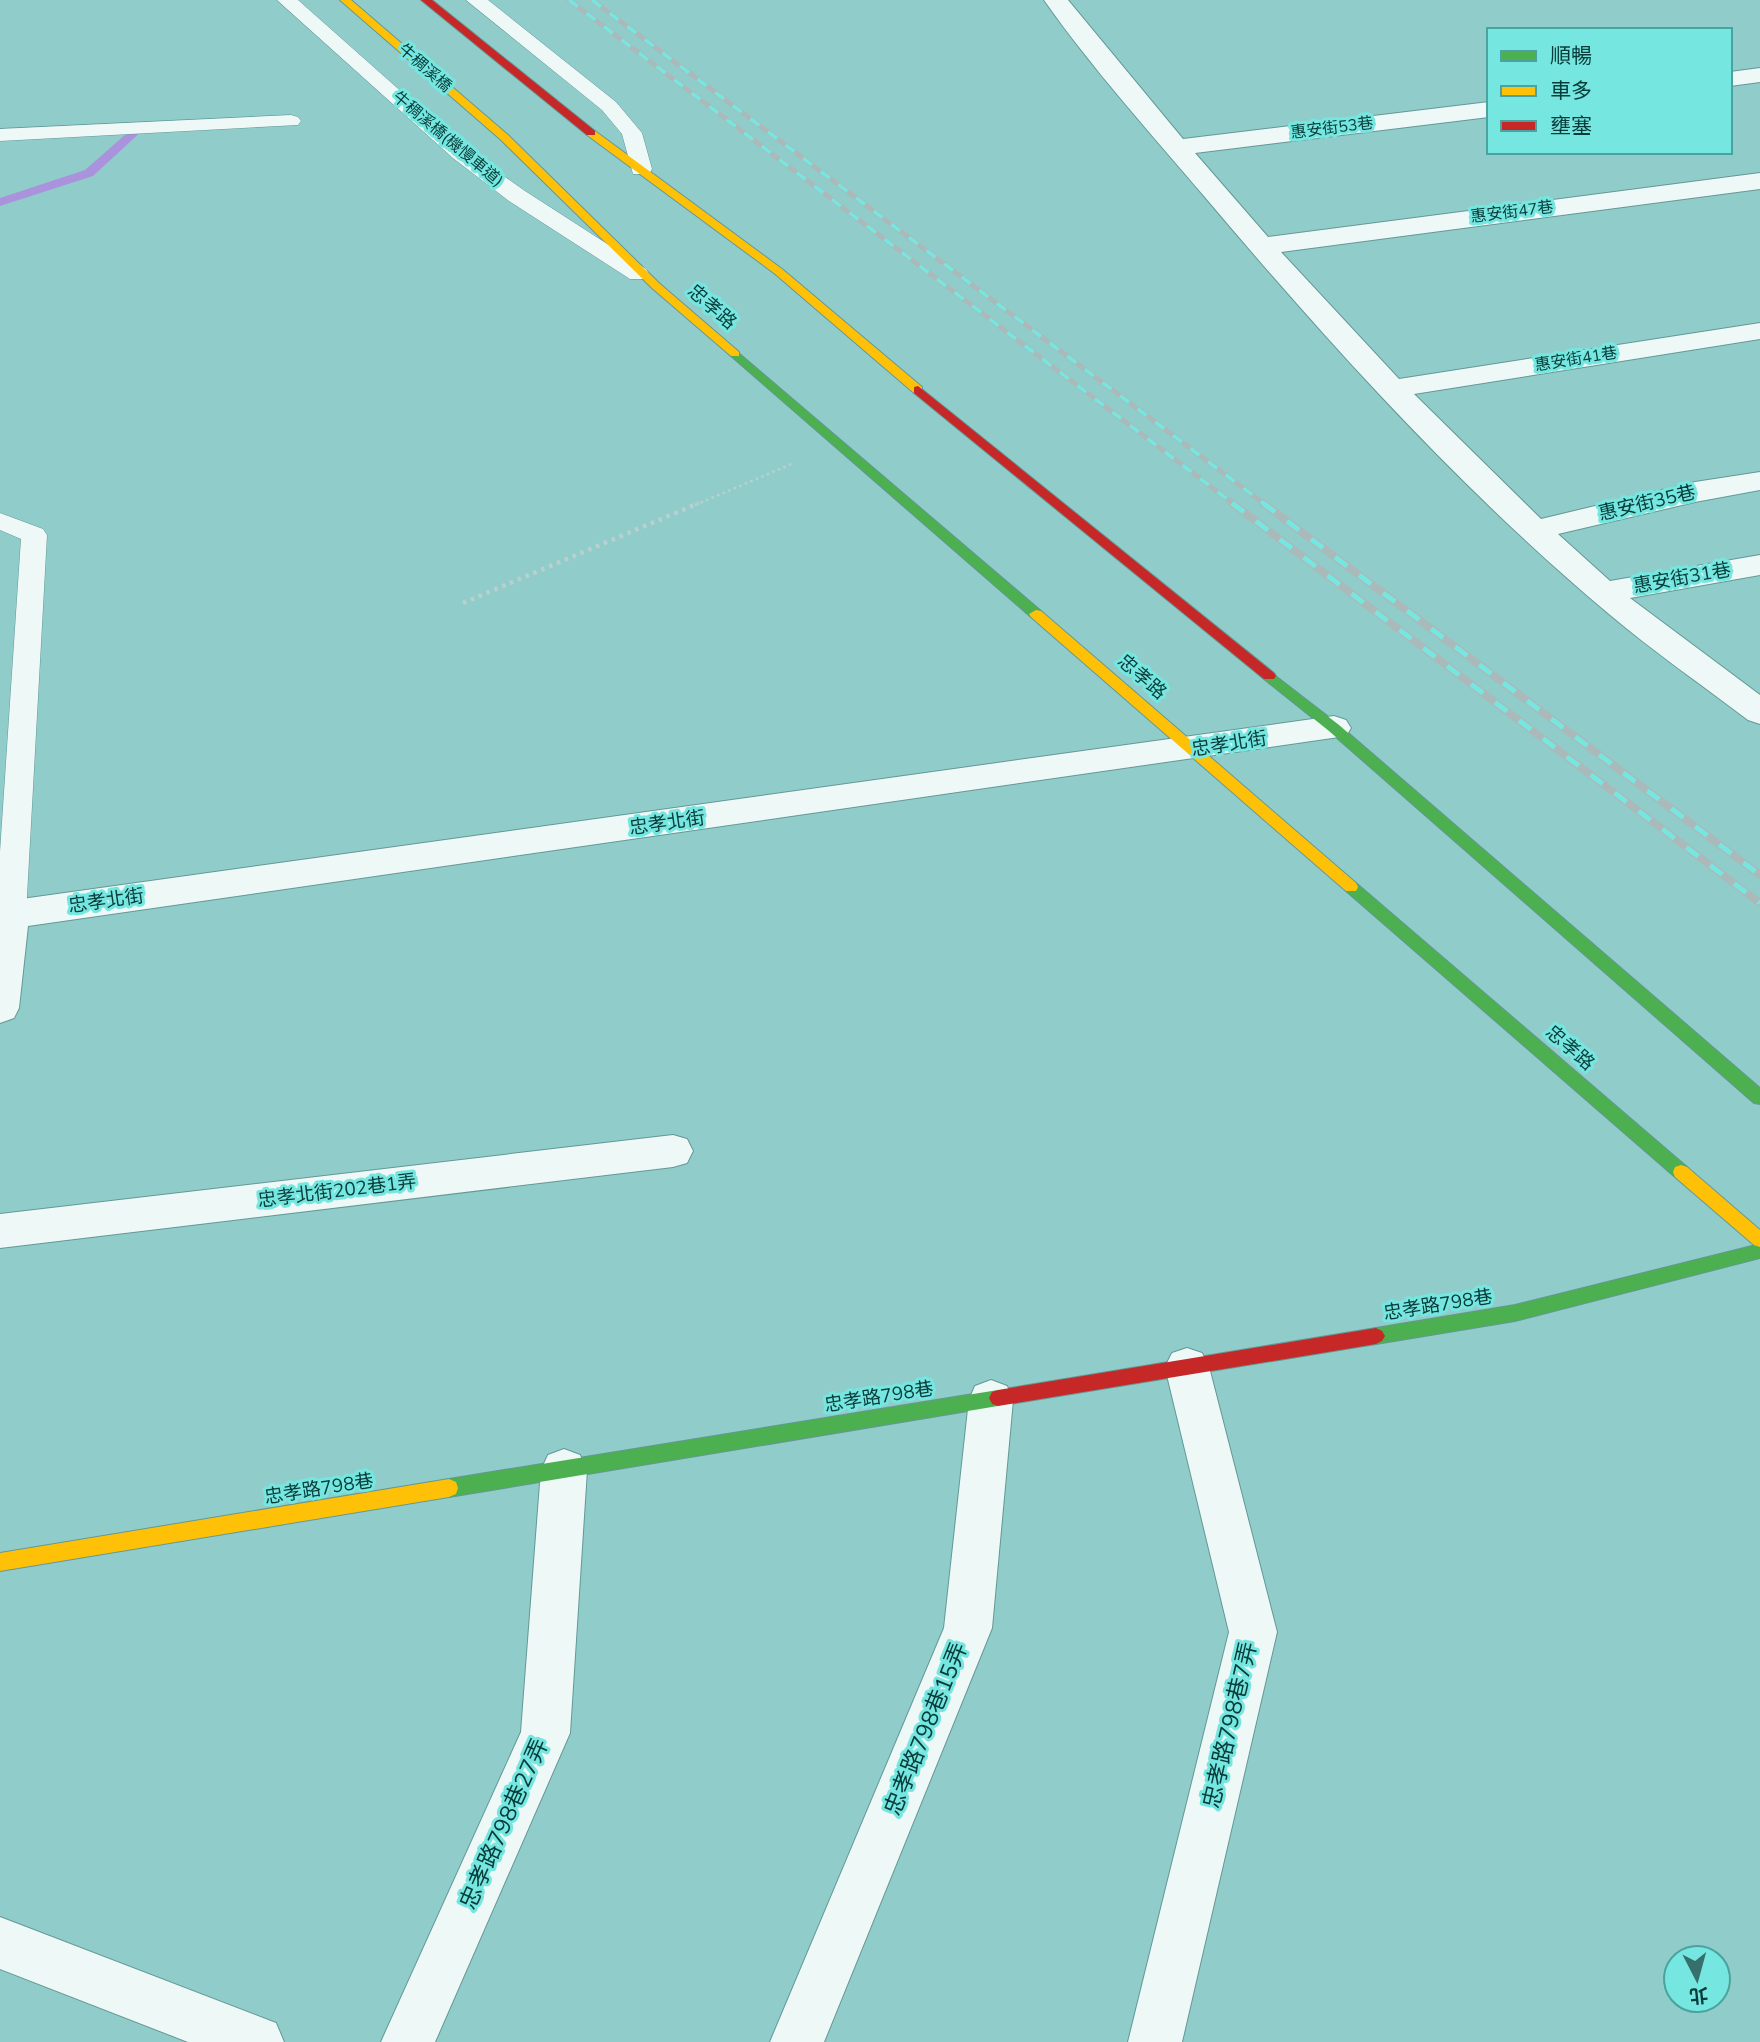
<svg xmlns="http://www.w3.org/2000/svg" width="1760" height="2042" viewBox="0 0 1760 2042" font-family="'Nunito Sans','Noto Sans TC',sans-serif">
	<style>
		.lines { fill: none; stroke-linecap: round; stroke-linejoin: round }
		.stream { fill: #ab92dc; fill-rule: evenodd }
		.lane-casing { stroke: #639896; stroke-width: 1 }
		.street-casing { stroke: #639896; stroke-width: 2 }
		.fast-casing { stroke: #639896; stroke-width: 2 }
		.slow-casing { stroke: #639896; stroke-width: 2 }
		.jam-casing { stroke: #639896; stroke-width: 2 }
		.path-far1 { stroke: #bbd0ce; stroke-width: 2.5; stroke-dasharray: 2.5 3.5; stroke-linecap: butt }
		.path { stroke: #bbd0ce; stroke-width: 4.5; stroke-dasharray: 3.5 5; stroke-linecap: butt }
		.lane { fill: #eef8f7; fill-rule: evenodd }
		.street { fill: #eef8f7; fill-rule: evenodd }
		.fast { fill: #4caf50; fill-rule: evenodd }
		.slow { fill: #ffc107; fill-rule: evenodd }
		.jam { fill: #c62828; fill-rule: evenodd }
		.rail-far1-casing { stroke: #aababa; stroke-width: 5 }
		.rail-casing { stroke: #aababa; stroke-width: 8 }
		.rail-far1 { stroke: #76e7e0; stroke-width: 3.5; stroke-dasharray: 11; stroke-linecap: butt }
		.rail { stroke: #76e7e0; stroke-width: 5; stroke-dasharray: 15; stroke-linecap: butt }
		.labels { text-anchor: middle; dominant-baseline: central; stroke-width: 6; stroke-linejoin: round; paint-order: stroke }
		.far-street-label { font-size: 16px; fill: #073c3a; stroke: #76e7e0 }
		.street-label { font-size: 19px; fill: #073c3a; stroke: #76e7e0 }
		.near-street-label { font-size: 23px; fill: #073c3a; stroke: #76e7e0 }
	</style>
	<rect width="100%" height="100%" fill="#90cdca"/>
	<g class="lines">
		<polygon class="stream" points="134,127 144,129 93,176 0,206 0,198 85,170"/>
		<defs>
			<g id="lane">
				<polygon points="277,0 298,0 467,150 525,191 646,269 649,274 646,279 630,279 509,201 453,158"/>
				<polygon points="466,0 488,0 616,102 642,133 652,169 649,174 633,174 622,134 602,110"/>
				<polygon points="291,115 298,117 301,121 298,125 0,141 0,129"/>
				<polygon points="0,513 43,529 47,535 26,914 22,922 11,925 0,921 0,852 21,539 0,530"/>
			</g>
			<g id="street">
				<path d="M1044,0H1068L1183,139L1489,102V117L1195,153L1268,237L1760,173V189L1281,252L1399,379L1760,323V339L1414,394L1541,519L1695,482L1760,472V490L1695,502L1558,534L1610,581L1760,555V575L1630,598L1760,695V724L1748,720C1702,685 1654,652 1609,614C1461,490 1329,344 1204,196C1152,135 1091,67 1044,0Z"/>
				<polygon points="1760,68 1760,82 1730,86 1730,72"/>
				<polygon points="1334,716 1346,720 1351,728 1346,736 28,926 19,1008 14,1018 0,1023 0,902"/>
				<polygon points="673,1135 687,1139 693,1151 687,1163 673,1167 0,1248 0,1214"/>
				<polygon points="1187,1348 1202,1353 1209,1367 1277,1632 1182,2042 1128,2042 1229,1632 1165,1367 1172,1353"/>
				<polygon points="991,1380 1007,1386 1013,1400 992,1628 824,2042 770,2042 944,1628 969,1400 975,1386"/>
				<polygon points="564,1449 580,1455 587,1470 570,1733 435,2042 381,2042 521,1732 541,1470 548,1455"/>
				<polygon points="0,1917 276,2023 284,2042 188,2042 0,1969"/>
			</g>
			<g id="fast">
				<polygon points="735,350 1041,611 1041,617 1031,617 731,356 729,354"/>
				<polygon points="1269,671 1339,725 1760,1088 1760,1104 1754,1103 1329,731 1264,679 1262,676"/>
				<polygon points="1351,881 1356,883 1687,1167 1689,1172 1687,1177 1681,1179 1675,1177 1346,891 1344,887"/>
				<polygon points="1760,1244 1760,1258 1515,1321 1376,1344 1370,1341 1367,1336 1370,1331 1376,1328 1515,1305"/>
				<polygon points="998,1390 1004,1392 1007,1398 1004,1404 998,1406 449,1497 442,1494 440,1488 442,1482 449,1479"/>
			</g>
			<g id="slow">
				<polygon points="340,0 351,0 508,135 660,284 739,352 739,356 731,356 652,288 500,139"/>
				<polygon points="587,131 595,131 782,269 922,387 922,393 914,393 774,273 587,135"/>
				<polygon points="1036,610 1041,611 1356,883 1358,887 1356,891 1346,891 1031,617 1029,614"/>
				<polygon points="1681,1165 1687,1167 1760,1230 1760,1247 1754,1245 1675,1177 1673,1172 1675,1167"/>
				<polygon points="449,1479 456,1482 458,1488 456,1494 449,1497 0,1571 0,1553"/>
			</g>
			<g id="jam">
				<polygon points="421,0 432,0 595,131 595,135 587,135"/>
				<polygon points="918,386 1274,673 1276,676 1274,679 1264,679 914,393 914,387"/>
				<polygon points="1376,1328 1382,1331 1385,1336 1382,1341 1376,1344 998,1406 992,1404 989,1398 992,1392 998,1390"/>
			</g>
		</defs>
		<use href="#lane" class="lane-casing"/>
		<use href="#street" class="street-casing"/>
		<use href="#fast" class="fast-casing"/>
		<use href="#slow" class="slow-casing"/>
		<use href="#jam" class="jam-casing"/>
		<polyline class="path-far1" points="695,505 794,463"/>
		<polyline class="path" points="463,603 699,503"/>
		<use href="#lane" class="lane"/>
		<use href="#street" class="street"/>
		<use href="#fast" class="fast"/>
		<use href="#slow" class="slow"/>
		<use href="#jam" class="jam"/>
		<defs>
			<g id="rail-far1">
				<polyline points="569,0 1235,505"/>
				<polyline points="592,0 1266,505"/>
			</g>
			<g id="rail">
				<polyline points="1232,503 1760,903"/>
				<polyline points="1263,503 1760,875"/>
			</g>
		</defs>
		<use href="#rail-far1" class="rail-far1-casing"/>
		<use href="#rail" class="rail-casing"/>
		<use href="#rail-far1" class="rail-far1"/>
		<use href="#rail" class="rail"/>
	</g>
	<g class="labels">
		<g class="far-street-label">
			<text transform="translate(425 68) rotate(41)">牛稠溪橋</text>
			<text transform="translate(1332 128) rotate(-7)">惠安街53巷</text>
			<text transform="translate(448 139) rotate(40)">牛稠溪橋(機慢車道)</text>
			<text transform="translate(1512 212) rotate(-7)">惠安街47巷</text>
			<text transform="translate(1576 359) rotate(-9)">惠安街41巷</text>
		</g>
		<g class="street-label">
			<text transform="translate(712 307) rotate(41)">忠孝路</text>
			<text transform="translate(1647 503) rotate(-13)">惠安街35巷</text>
			<text transform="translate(1682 578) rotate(-10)">惠安街31巷</text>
			<text transform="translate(1142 677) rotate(41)">忠孝路</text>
			<text transform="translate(1229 744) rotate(-9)">忠孝北街</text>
			<text transform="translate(667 823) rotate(-8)">忠孝北街</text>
			<text transform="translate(106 901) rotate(-8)">忠孝北街</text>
			<text transform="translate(1570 1048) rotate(41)">忠孝路</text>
			<text transform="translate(337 1191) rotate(-7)">忠孝北街202巷1弄</text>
			<text transform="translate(1438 1305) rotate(-9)">忠孝路798巷</text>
			<text transform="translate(879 1397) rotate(-9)">忠孝路798巷</text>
			<text transform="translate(319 1489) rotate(-9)">忠孝路798巷</text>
		</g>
		<g class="near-street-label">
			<text transform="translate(1230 1725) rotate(-77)">忠孝路798巷7弄</text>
			<text transform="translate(926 1729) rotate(-68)">忠孝路798巷15弄</text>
			<text transform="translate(504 1824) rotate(-66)">忠孝路798巷27弄</text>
		</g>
	</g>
	<rect x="1487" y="28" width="245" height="126" fill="#76e7e0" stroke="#4aa39e" stroke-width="2"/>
	<rect x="1501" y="51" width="35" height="10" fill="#4caf50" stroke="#4aa39e" stroke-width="2"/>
	<text x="1550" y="63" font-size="21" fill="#073c3a">順暢</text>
	<rect x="1501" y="86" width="35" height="10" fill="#ffc107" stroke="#4aa39e" stroke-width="2"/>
	<text x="1550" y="98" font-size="21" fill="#073c3a">車多</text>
	<rect x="1501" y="121" width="35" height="10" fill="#c62828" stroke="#4aa39e" stroke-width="2"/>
	<text x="1550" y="133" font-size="21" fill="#073c3a">壅塞</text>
	<g transform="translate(1697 1979) rotate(174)"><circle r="33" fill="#76e7e0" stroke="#4aa39e" stroke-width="2"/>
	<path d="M0-5L12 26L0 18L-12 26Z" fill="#376f6c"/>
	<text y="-10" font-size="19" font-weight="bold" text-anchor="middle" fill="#073c3a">北</text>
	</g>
</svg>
